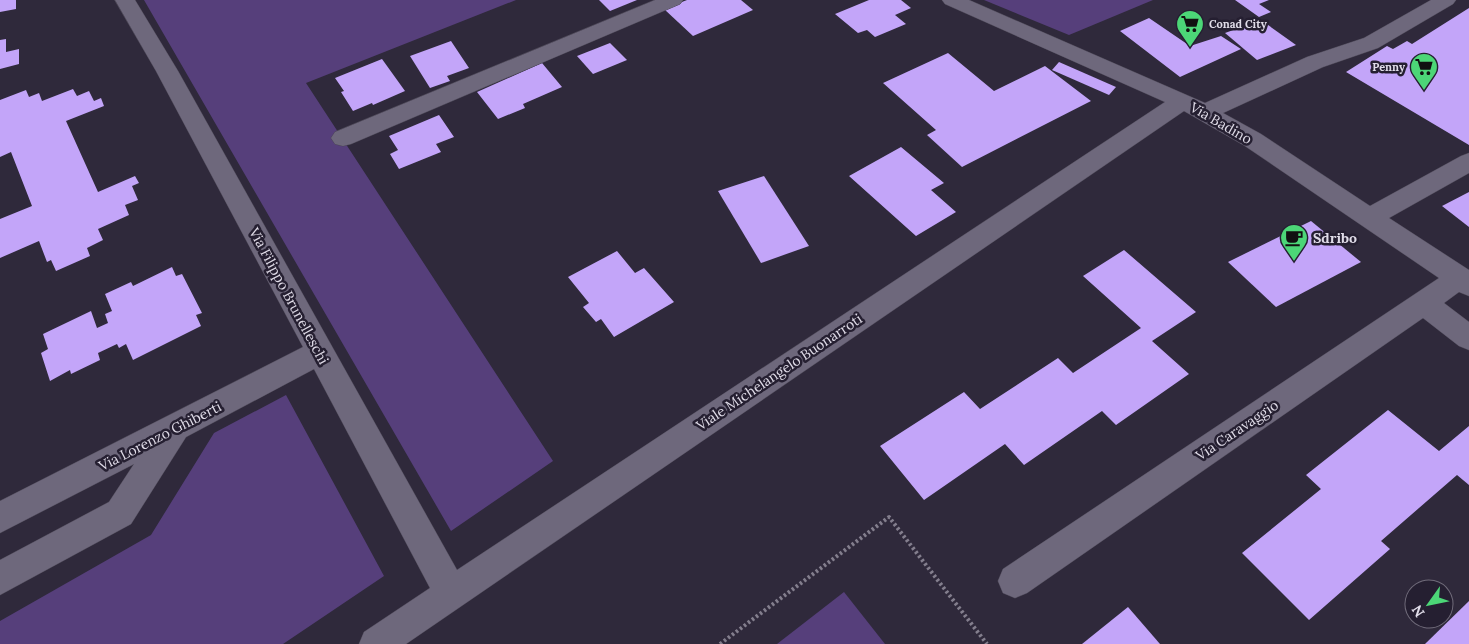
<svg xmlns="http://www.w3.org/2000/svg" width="1469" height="644" viewBox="0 0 1469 644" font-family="Lora,serif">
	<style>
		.green { fill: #563f7b }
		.building { fill: #c3a5f9 }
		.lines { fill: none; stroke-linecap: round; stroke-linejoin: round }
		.minor-casing { stroke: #4b4655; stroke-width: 1 }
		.path { stroke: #837e8d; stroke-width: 4; stroke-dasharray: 2.5 2.5; stroke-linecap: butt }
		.minor { fill: #6e687c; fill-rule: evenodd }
		.labels { text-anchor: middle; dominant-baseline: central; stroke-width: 5; stroke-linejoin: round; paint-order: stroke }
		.far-poi-label { font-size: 11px; font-weight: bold; fill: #e0dce8; stroke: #251f31; text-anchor: start }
		.street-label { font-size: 14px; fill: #e0dce8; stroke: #251f31 }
		.poi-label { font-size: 14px; font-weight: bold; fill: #e0dce8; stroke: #251f31; text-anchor: start }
	</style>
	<rect width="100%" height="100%" fill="#2f293b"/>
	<g class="green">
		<polygon points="144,0 516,0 306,83 553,461 451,531"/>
		<polygon points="984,0 1153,0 1069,35"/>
		<polygon points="286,395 384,576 283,644 0,644 0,621 151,535 214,433"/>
		<polygon points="844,592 885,644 777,644"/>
	</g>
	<g class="building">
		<polygon points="0,0 16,0 16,9 0,12"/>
		<polygon points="599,0 637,0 610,11"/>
		<polygon points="687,0 741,0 753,10 693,36 664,9"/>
		<polygon points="869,0 901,0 911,8 895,15 906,24 875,37 867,30 858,33 835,14"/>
		<polygon points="1235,0 1269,0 1259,4 1271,12 1259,17"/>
		<polygon points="1469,8 1469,145 1346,72 1387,46 1393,49 1407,41 1412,44"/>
		<polygon points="1149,18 1190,46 1221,36 1241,49 1180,77 1120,31"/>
		<polygon points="1261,20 1296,45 1257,60 1225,33"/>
		<polygon points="6,39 6,52 19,49 19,64 0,69 0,40"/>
		<polygon points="451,41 469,68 447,76 450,81 430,88 410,56"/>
		<polygon points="610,43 627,60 593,74 577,56"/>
		<polygon points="948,53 994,91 1045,66 1091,101 962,167 927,135 936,130 883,83"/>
		<polygon points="382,59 405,91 373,105 372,103 353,111 341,92 344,91 335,78"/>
		<polygon points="1059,62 1116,87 1109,95 1052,70"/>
		<polygon points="542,63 562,87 523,104 525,108 498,119 477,92"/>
		<polygon points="73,89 77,96 89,91 94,101 101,98 104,106 66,121 98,192 135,176 139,183 132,186 138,200 125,205 129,215 98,229 103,240 87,248 90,256 56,271 51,260 47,262 39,241 0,258 0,219 32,206 11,152 0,157 0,100 26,90 29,97 39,93 42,101"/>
		<polygon points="439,115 454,137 436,144 441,152 399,169 390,154 398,150 389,136"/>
		<polygon points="901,147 944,183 931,190 956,212 916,236 849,176"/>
		<polygon points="764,176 809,246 761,263 718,191"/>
		<polygon points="1469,192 1469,227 1442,206"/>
		<polygon points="1311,221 1361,262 1276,307 1228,262"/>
		<polygon points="1124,250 1196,312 1152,341 1189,374 1116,425 1102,411 1024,465 1005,444 924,500 880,446 964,392 980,409 1058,358 1073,373 1141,328 1083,276"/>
		<polygon points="617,251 635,273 644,268 674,302 614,337 601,319 596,322 583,307 589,303 568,277"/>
		<polygon points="172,267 176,276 182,274 202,313 196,315 201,326 133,360 126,344 119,348 117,344 98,353 100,360 71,374 70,370 50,381 41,353 48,349 43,334 91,311 97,328 108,323 105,314 112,311 105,294 131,282 133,286"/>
		<polygon points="1388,410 1439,451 1469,426 1469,485 1457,475 1381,541 1390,549 1309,620 1242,553 1321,489 1306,475"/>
		<polygon points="1469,601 1469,644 1425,644"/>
		<polygon points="1128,607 1160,644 1082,644"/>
	</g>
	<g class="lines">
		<defs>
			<g id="minor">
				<polygon points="115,0 135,0 178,71 457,570 1165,102 945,4 942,0 969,0 1205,103 1307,57 1364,38 1431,0 1456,0 1453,4 1378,48 1323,67 1223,113 1261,134 1370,206 1461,156 1469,153 1469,173 1389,218 1469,270 1469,296 1459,292 1444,303 1469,322 1469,350 1459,346 1423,318 1027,593 1015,598 1003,593 998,581 1003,569 1439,278 1245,146 1184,111 406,644 359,644 364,632 430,588 314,369 186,437 131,524 0,595 0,560 109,502 134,464 0,533 0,501 303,347 156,71"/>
				<polygon points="655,0 683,0 680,4 351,144 343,146 335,144 331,138 335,132"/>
			</g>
		</defs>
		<use href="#minor" class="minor-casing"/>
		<polyline class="path" points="720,644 889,517 987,644"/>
		<use href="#minor" class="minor"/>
	</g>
	<defs>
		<symbol id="supermarket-pin" viewBox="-11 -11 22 30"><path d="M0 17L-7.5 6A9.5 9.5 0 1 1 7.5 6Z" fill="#4cd677" stroke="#251f31"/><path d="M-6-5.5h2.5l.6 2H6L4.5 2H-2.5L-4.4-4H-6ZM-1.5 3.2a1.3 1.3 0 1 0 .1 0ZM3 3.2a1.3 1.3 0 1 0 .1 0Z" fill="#111"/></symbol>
		<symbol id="cafe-pin" viewBox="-11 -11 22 30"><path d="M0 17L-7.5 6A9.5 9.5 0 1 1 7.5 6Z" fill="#4cd677" stroke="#251f31"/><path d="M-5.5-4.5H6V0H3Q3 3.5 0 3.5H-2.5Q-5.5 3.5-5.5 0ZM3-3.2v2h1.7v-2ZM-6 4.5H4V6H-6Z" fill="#111"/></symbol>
	</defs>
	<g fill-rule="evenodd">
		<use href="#supermarket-pin" x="1174" y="8" width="32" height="43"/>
		<use href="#supermarket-pin" x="1408" y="51" width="32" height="43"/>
		<use href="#cafe-pin" x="1278" y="222" width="32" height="43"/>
	</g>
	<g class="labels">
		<g class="far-poi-label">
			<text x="1209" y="24">Conad City</text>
			<text x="1405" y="67" text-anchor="end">Penny</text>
		</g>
		<g class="street-label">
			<text transform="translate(1221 123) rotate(30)">Via Badino</text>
			<text transform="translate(289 296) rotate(62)">Via Filippo Brunelleschi</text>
			<text transform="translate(779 372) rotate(-34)">Viale Michelangelo Buonarroti</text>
			<text transform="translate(1237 430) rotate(-34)">Via Caravaggio</text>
			<text transform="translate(160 436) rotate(-27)">Via Lorenzo Ghiberti</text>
		</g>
		<g class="poi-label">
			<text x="1313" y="238">Sdribo</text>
		</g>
	</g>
	<g transform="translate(1429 604) rotate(237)"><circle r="24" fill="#251f31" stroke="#706b7a"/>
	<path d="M0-4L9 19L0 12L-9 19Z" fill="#4cd677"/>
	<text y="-8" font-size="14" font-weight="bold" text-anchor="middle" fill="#e0dce8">N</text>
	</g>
</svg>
